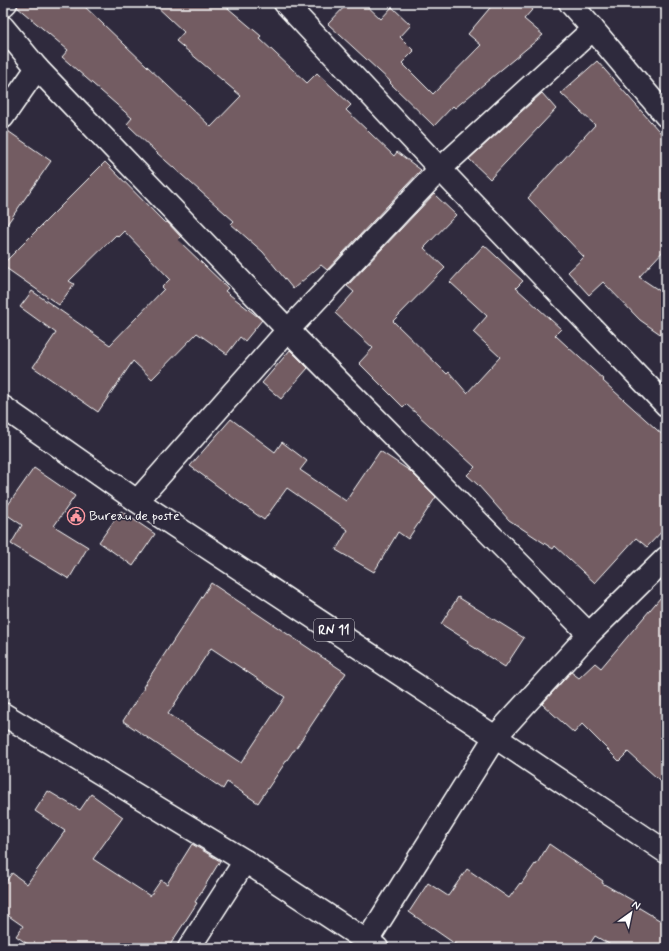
<svg xmlns="http://www.w3.org/2000/svg" width="669" height="951" viewBox="0 0 669 951" font-family="Mynerve,sans-serif">
	<style>
		.building { fill: #735c62; stroke: #fff; fill-rule: evenodd }
		.lines { fill: none; stroke-linecap: round; stroke-linejoin: round }
		.minor-casing { stroke: #fff; stroke-width: 25 }
		.major-casing { stroke: #fff; stroke-width: 25 }
		.minor { stroke: #2f2a3d; stroke-width: 22 }
		.major { stroke: #2f2a3d; stroke-width: 22 }
		.labels { text-anchor: middle; dominant-baseline: central; stroke-width: 3; stroke-linejoin: round; paint-order: stroke }
		.shield { fill: #2f2a3d; stroke: #c1bfc5; stroke-width: 1 }
		.shield-label { font-size: 13px; font-weight: bold; fill: #fff }
		.poi-label { font-size: 14px; fill: #fff; stroke: #2f2a3d; text-anchor: start }
	</style>
	<rect width="100%" height="100%" fill="#2f2a3d"/>
	<filter id="ink" filterUnits="userSpaceOnUse"><feTurbulence type="fractalNoise" baseFrequency=".025" numOctaves="2"/><feDisplacementMap in="SourceGraphic" scale="8" xChannelSelector="R" yChannelSelector="G"/><feConvolveMatrix kernelMatrix="1 2 1 2 8 2 1 2 1" color-interpolation-filters="sRGB"/></filter>
	<g filter="url(#ink)">
		<g class="building">
			<polygon points="18,3 81,3 211,127 241,96 176,41 184,32 153,3 222,3 261,36 259,38 307,83 317,73 351,105 346,110 394,156 397,152 421,170 327,270 321,265 293,289 263,252 231,224 234,221 157,153 127,124 132,118 62,57 68,50 17,7"/>
			<polygon points="348,3 364,3 381,19 392,7 411,25 400,37 414,51 402,63 433,94 481,45 468,34 494,3 538,3 524,19 543,35 455,108 453,106 434,126 390,83 391,82 328,24"/>
			<polygon points="597,61 666,139 666,248 639,277 666,295 666,338 640,320 603,282 589,295 568,272 584,257 528,198 595,125 561,93"/>
			<polygon points="542,93 556,109 490,179 469,159"/>
			<polygon points="3,129 5,129 51,161 3,230"/>
			<polygon points="105,162 165,223 167,222 181,237 178,240 228,288 225,291 262,320 245,341 240,337 227,354 197,333 152,379 133,361 98,412 33,367 56,333 20,307 32,291 110,345 164,289 162,287 170,279 124,231 118,237 116,235 69,281 74,284 59,305 3,266 3,264"/>
			<polygon points="434,194 456,215 424,248 445,268 393,321 447,374 449,372 467,393 500,357 473,332 487,316 450,282 484,245 523,281 516,288 561,329 555,335 604,380 603,381 666,438 666,527 647,547 636,538 595,583 555,546 553,549 509,520 478,485 467,475 475,467 406,404 403,407 359,363 373,348 335,313 354,292 347,286"/>
			<polygon points="290,350 308,368 281,399 262,383"/>
			<polygon points="231,419 275,452 282,442 307,461 300,470 346,501 380,451 410,471 436,497 408,539 398,532 374,572 336,550 348,530 287,488 264,520 190,466"/>
			<polygon points="34,468 75,496 54,526 88,547 69,579 11,544 22,525 3,512"/>
			<polygon points="121,511 155,534 133,566 99,542"/>
			<path d="M211,583L346,673L294,751H293L258,803L227,782L223,789L123,721L144,688L143,687ZM211,648L285,697L241,763L168,714Z"/>
			<polygon points="666,591 666,786 628,752 619,761 582,724 574,733 542,704 571,672 579,678 595,663 601,668"/>
			<polygon points="458,597 524,638 505,667 467,643 468,641 441,624"/>
			<polygon points="48,791 80,810 91,794 123,817 93,859 150,896 161,880 167,884 192,844 220,861 195,902 197,903 168,948 33,948 16,936 23,926 3,912 3,886 12,873 27,884 65,831 35,811"/>
			<polygon points="549,844 603,881 602,883 637,903 636,906 666,924 666,948 616,948 595,936 587,948 461,948 409,912 428,883 448,896 467,869 509,898 520,883 521,884 535,864 536,865"/>
		</g>
		<g class="lines">
			<defs>
				<g id="minor">
					<polyline points="285,3 440,169 666,405"/>
					<polyline points="570,3 593,29"/>
					<polyline points="3,6 6,3"/>
					<polyline points="3,27 37,68 288,330 589,634"/>
					<polyline points="3,117 37,68"/>
					<polyline points="137,501 288,330 440,169 593,29 666,116"/>
					<polyline points="3,714 245,861 377,948"/>
					<polyline points="367,941 495,737 589,634 666,558"/>
					<polyline points="189,948 245,861"/>
				</g>
				<polyline id="major" points="3,407 137,501 495,737 666,852"/>
			</defs>
			<use href="#minor" class="minor-casing"/>
			<use href="#major" class="major-casing"/>
			<use href="#minor" class="minor"/>
			<use href="#major" class="major"/>
		</g>
	</g>
	<defs>
		<symbol id="civic-ring" viewBox="-11 -11 22 22"><circle r="9.5" fill="#2f2a3d" stroke="#ff9aa2" stroke-width="1.5"/><path d="M-.6-6.5H3V-4.5H.6V-3L4-1V1h2V6H-6V1h2V-1L-.6-3ZM-1.2 2.5V6h2.4V2.5Z" fill="#ff9aa2"/></symbol>
	</defs>
	<g fill-rule="evenodd">
		<use href="#civic-ring" x="66" y="506" width="20" height="20"/>
	</g>
	<g class="labels">
		<rect class="shield" x="314" y="619" width="40" height="22" rx="3"/>
		<g class="shield-label">
			<text x="334" y="630">RN 11</text>
		</g>
		<g class="poi-label">
			<text x="89" y="516">Bureau de poste</text>
		</g>
	</g>
	<rect width="669" height="951" fill="none" stroke="#2f2a3d" stroke-width="16"/>
	<rect x="8" y="8" width="653" height="935" fill="none" stroke="#fff" stroke-width="1.5" filter="url(#ink)"/>
	<g transform="translate(631 913) rotate(33)" stroke="#2f2a3d" stroke-width="3" paint-order="stroke">
	<path d="M0-3L7 15L0 10L-7 15Z" fill="#ffffff"/>
	<text y="-6" font-size="11" font-weight="bold" text-anchor="middle" fill="#ffffff">N</text>
	</g>
</svg>
